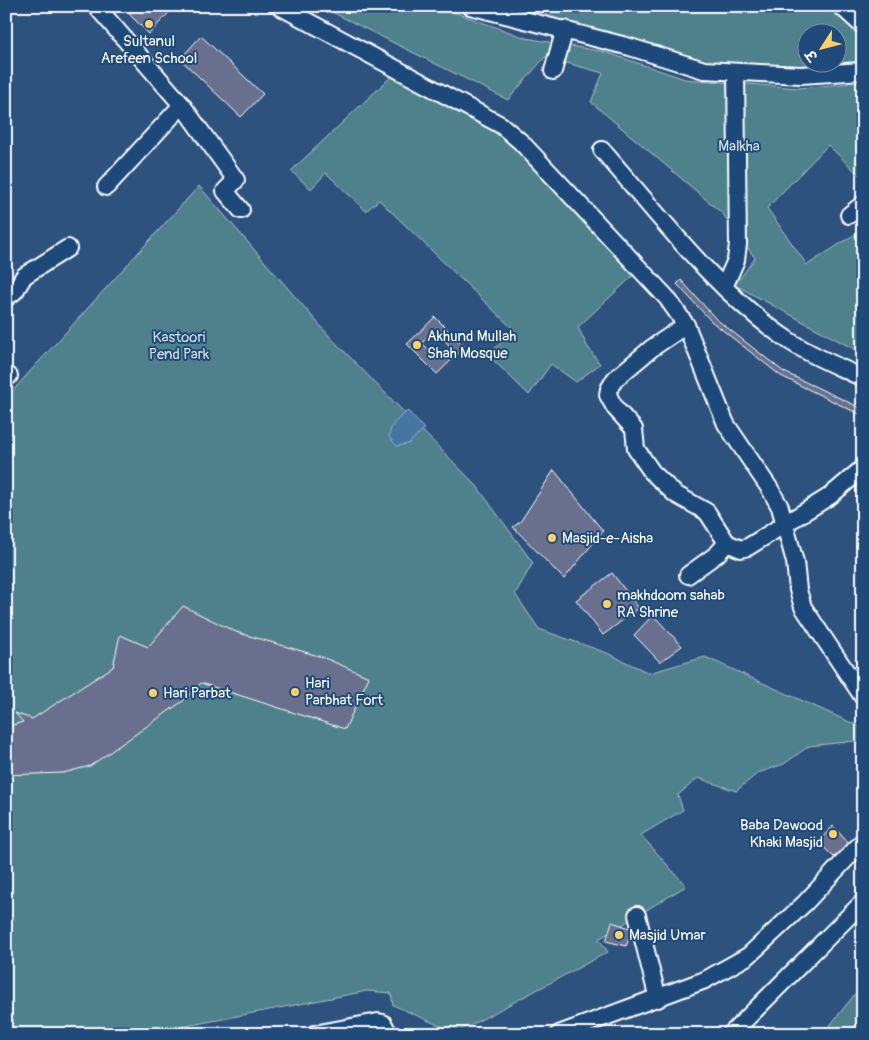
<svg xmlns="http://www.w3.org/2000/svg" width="869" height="1040" viewBox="0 0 869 1040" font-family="Pangolin,'Playpen Sans Deva',sans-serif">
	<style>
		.green { fill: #50818c; stroke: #a8c0c6; fill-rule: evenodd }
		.water { fill: #4476a1; stroke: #8fadc7 }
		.building { fill: #69708e; stroke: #fff; fill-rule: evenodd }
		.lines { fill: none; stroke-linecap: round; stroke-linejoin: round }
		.minor-casing { stroke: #fff; stroke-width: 20 }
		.minor { stroke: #1f4a7a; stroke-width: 16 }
		.poi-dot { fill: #ffd166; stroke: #1f4a7a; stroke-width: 2 }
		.labels { text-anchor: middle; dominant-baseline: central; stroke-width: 4; stroke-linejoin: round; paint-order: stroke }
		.poi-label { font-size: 15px; fill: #fff; stroke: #1f4a7a; text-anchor: start }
		.park-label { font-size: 15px; fill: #d3e0e2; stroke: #1f4a7a }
	</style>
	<rect width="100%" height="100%" fill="#2e527e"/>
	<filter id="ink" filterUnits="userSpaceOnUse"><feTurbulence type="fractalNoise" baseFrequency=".02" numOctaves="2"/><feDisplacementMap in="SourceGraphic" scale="10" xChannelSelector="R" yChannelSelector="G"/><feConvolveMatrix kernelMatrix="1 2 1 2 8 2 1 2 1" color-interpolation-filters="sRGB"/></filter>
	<g filter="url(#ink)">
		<g class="green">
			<polygon points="320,6 437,6 526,38 605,52 685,79 799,88 863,82 863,179 828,145 767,208 807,265 863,229 863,354 735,285 755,258 722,213 591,102 603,73 545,57 508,100"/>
			<path d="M479,6H824L863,36V61L750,69L709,68ZM806,32H836V62H806Z"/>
			<polygon points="396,72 481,121 509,141 636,273 578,327 587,346 600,364 576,382 551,364 529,395 488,355 514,330 379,200 366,211 326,173 311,189 291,171"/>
			<polygon points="199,186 331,338 476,485 533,563 515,594 539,629 607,653 649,673 705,657 863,728 863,745 855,741 809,746 784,764 758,773 736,791 698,778 678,795 683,810 641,835 686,886 599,939 608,952 456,1033 393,1005 391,993 367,991 145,1034 6,1034 6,398"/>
			<polygon points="863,984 863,1034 823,1034"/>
		</g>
		<path class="water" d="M408,411L424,429L408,444L397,446L389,437C390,424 399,418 408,411Z"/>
		<g class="building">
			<polygon points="137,6 175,6 149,34 129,14"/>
			<polygon points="201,36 263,94 241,117 180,59"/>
			<polygon points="681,280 716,319 784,372 863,409 863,416 781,376 711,321 677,284"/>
			<path d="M435,317L465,347L437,374L407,344ZM434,330L451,347L438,359L422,343Z"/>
			<polygon points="554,470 603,531 564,579 513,527 520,522"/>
			<polygon points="612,573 639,608 603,635 576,600"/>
			<polygon points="183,606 236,632 322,657 369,677 345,729 201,683 183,701 90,766 63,773 6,775 6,727 23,722 15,713 32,719 113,667 120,635 148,647"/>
			<polygon points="653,615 682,646 660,662 634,635"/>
			<polygon points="833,826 850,845 834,857 818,842"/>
			<polygon points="612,922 633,929 626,946 606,941"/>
		</g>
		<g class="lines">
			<defs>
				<g id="minor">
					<polyline points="96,6 182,105 236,180 225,191 241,210"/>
					<polyline points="279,6 501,125 521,142 667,298 686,325 726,424 770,489 780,507 795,562 798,590 803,607 863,697"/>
					<polyline points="470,6 630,47 704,70 801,75 863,71"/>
					<polyline points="841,6 863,26"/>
					<polyline points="553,71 565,29"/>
					<path d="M602,150C659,215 716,292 788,340C811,356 838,366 863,378"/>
					<polyline points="106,187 182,105"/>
					<polyline points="849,215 863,204"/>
					<polyline points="724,287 736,260 738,244 736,72"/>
					<polyline points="6,298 15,291 24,276 68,248"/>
					<polyline points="686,325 652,348 615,379 609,389 608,395 615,408 634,429 636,449 652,472 675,494 707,512 727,543"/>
					<polyline points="6,377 9,376"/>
					<polyline points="688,575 717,554 727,543 741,549 748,547 830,496 863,468"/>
					<polyline points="637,915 658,999"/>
					<polyline points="314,1034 378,1022 383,1023 389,1034"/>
					<polyline points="559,1034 705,980 748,956 805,903 863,841"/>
					<polyline points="731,1034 863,902"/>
				</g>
			</defs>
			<use href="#minor" class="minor-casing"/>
			<use href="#minor" class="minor"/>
		</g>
	</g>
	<g class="poi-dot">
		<circle cx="149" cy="24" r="5"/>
		<circle cx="417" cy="345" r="5"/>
		<circle cx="552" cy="538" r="5"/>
		<circle cx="607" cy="604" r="5"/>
		<circle cx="295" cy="692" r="5"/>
		<circle cx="153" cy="693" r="5"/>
		<circle cx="833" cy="834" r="5"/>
		<circle cx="619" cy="935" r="5"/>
	</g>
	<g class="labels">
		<g class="poi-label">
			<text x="149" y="41" text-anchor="middle">Sultanul<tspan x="149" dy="17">Arefeen School</tspan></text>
			<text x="427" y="336">Akhund Mullah<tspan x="427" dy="17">Shah Mosque</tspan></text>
			<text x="562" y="538">Masjid-e-Aisha</text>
			<text x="617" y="595">makhdoom sahab<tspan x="617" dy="17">RA Shrine</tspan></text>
			<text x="305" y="683">Hari<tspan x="305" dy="17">Parbhat Fort</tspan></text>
			<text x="163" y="693">Hari Parbat</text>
			<text x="823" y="825" text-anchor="end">Baba Dawood<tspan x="823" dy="17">Khaki Masjid</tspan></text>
			<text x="629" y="935">Masjid Umar</text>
		</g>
		<g class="park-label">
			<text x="739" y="146">Malkha</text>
			<text x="179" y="337">Kastoori<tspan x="179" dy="17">Pend Park</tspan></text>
		</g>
	</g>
	<rect width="869" height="1040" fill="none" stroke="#1f4a7a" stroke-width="25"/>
	<rect x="12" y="12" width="844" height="1015" fill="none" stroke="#fff" stroke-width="2" filter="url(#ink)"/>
	<g transform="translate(822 48) rotate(234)"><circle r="24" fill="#1f4a7a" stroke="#7992af"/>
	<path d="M0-4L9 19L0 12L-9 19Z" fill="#ffd166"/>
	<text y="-8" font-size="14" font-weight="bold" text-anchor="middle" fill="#ffffff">उ</text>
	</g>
</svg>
